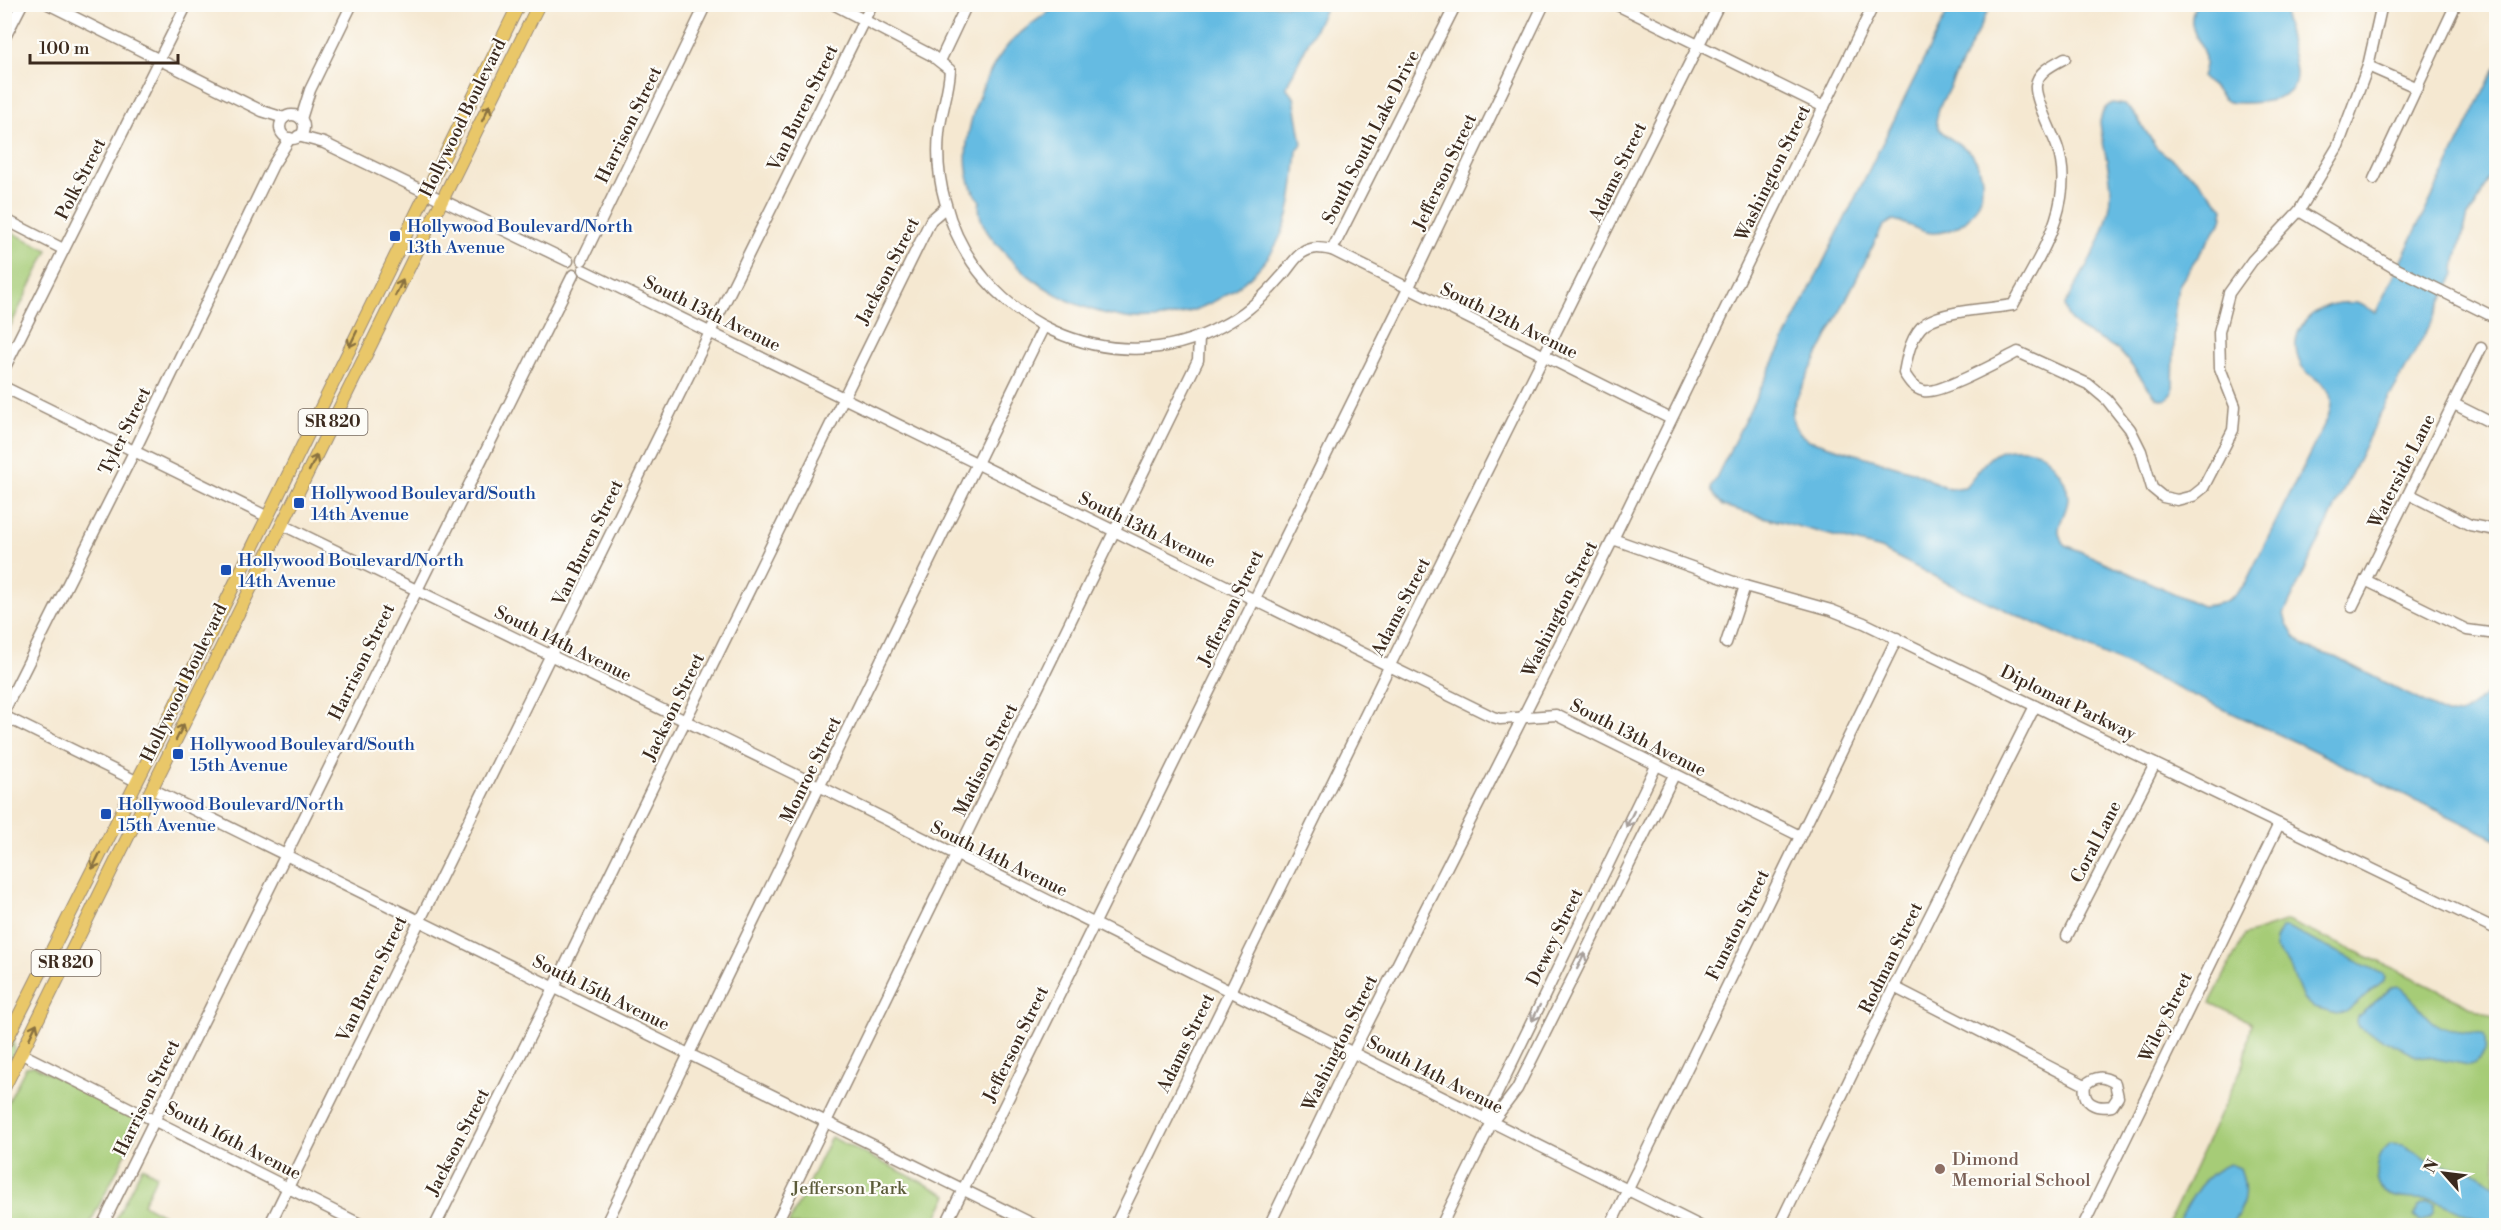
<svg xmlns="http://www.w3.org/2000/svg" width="2501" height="1230" viewBox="0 0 2501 1230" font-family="'Libre Bodoni',serif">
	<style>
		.green { fill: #a6cc77; stroke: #707b4a; stroke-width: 1.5 }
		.water { fill: #65bbe2; stroke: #507280; stroke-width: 1.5 }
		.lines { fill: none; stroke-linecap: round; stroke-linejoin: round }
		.minor-casing { stroke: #988978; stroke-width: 13 }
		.major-casing { stroke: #988978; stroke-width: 14 }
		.minor { stroke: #fff; stroke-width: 10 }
		.major { stroke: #e9c769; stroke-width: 12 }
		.oneway { stroke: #897140 }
		.oneway2 { stroke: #a79f9a }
		.transit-dot { fill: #1a4fb4; stroke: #fdfcf7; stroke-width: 2 }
		.education-dot { fill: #8d6e63; stroke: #fdfcf7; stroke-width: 2 }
		.labels { text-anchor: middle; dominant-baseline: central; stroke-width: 4.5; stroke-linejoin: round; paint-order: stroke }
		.shield { fill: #fdfcf7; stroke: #75695f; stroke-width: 1.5 }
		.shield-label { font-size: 16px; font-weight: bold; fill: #3b2a1e }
		.street-label { font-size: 18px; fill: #3b2a1e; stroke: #fdfcf7 }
		.transit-label { font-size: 18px; fill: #164399; stroke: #fdfcf7; text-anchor: start }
		.education-label { font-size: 18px; fill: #785e54; stroke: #fdfcf7; text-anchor: start }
		.park-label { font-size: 18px; fill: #5b5b39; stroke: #fdfcf7 }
	</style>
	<rect width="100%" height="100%" fill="#fdfcf7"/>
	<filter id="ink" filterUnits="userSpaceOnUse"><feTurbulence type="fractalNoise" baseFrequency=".0167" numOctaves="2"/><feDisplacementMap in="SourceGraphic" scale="12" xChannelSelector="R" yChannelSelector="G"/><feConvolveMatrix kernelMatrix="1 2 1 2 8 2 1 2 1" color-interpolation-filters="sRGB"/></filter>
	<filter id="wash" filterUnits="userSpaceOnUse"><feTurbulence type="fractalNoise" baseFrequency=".008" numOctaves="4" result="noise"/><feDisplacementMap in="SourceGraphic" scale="24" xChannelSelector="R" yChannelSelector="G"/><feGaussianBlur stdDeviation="1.35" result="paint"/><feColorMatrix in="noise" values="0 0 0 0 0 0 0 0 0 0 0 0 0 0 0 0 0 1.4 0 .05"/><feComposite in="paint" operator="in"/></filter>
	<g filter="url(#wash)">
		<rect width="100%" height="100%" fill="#f5e8d1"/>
		<g class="green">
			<polygon points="5,229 48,250 5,337"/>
			<polygon points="2287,921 2395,969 2496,1019 2496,1225 2167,1226 2244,1063 2252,1023 2210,1003 2245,935"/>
			<polygon points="13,1039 15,1050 5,1072 5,1056"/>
			<polygon points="34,1066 134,1116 142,1122 89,1225 5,1225 4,1110 26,1067"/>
			<polygon points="831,1137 948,1195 933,1225 788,1225"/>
			<polygon points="142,1167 157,1175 143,1204 181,1225 113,1225"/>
		</g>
		<g class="water">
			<path d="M1059,5H1327L1286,87L1294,97L1302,144L1297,150C1294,182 1293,214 1277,243C1251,292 1181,327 1126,318C1076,310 1033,286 1001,249C989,236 976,219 980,201C947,164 980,76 1009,44C1024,28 1041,17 1059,5Z"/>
			<path d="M1951,5H1991L1939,108L1936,122C1942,140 1962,141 1973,156C1996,188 1973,233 1933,233C1919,233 1907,222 1893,220L1883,226L1796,399C1789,416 1792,431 1809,440L1912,471L1949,489L1965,487C1988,460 1991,444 2032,450C2042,452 2047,457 2054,465C2062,475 2068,485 2068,498C2068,516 2049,529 2066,545L2202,606C2223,605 2234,599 2246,582L2328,417C2331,408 2333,399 2328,390C2322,380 2307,376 2301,365C2282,328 2320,298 2355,303C2362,304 2369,309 2376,312L2496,66V161L2475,208L2468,216L2454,268L2455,274L2434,318L2379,416L2284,614L2288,626L2294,636L2307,648L2335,657L2448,715C2473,716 2478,698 2496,685V839L2300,744L1953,586L1881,549L1723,506L1712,492L1711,488Z"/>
			<path d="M2195,5H2286C2280,53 2333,103 2242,103C2221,103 2225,99 2212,86C2207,82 2205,82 2202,76C2212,52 2196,46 2192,24C2191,18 2193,11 2195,5Z"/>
			<path d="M2113,103L2124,105L2134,113L2156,147L2197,179L2224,208L2222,220L2179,285L2175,302L2173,388L2172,394L2166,400L2157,398C2144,383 2134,367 2121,353C2105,337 2065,332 2065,305C2083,271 2112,230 2111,190C2110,167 2102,145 2100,122C2102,112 2104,107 2113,103Z"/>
			<polygon points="2281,928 2287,928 2383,974 2385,977 2383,982 2346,1012 2333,1013 2314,1008 2303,999 2289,965 2276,948 2275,939"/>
			<path d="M2398,986C2413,994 2420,1013 2434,1023C2449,1034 2468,1029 2484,1035C2488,1050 2484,1061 2469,1065L2416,1055L2358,1027L2356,1022L2357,1017L2393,987Z"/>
			<path d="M2391,1144L2402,1145L2434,1164L2473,1171L2496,1185V1224C2475,1222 2456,1207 2435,1201C2415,1196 2375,1206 2377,1172C2378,1160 2380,1152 2391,1144Z"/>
			<path d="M2230,1164L2240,1168C2248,1188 2246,1213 2228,1225H2177C2189,1202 2203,1172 2230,1164Z"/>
			<path d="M2427,1202L2434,1204C2435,1215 2429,1219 2420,1222L2414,1216L2420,1205Z"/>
		</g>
	</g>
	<g filter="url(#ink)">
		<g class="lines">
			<defs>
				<g id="minor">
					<polyline points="48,4 262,111 284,118"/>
					<path d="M833,4L931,55L950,70C949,92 941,111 939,133C937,154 939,180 945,201C975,321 1112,386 1222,326C1246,314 1264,297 1281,277C1288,270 1294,258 1302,253C1312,246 1321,248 1332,250L1671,419"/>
					<polyline points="1615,4 1824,107"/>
					<polyline points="4,39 22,4"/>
					<path d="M2065,58C2054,64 2038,71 2036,85C2034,98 2052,132 2057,146C2077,203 2039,257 2013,305C1990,309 1945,310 1926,323C1911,334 1907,356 1904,373C1909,381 1914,389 1924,391C1941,394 2000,361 2018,352L2088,384L2107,400L2130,429L2141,451L2152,488L2163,497L2177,500L2193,496L2203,488L2233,430L2235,406L2220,368L2219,332L2229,293L2252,261L2299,211L2338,146L2368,66L2382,4"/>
					<polyline points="940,61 967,4"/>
					<polyline points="2368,66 2418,88"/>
					<circle cx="292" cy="127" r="12"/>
					<polyline points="301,119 310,90 352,4"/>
					<polyline points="298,136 324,143 568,261"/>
					<polyline points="2374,179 2456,4"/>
					<polyline points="2299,211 2391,266 2496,318"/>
					<polyline points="4,219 63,249"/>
					<polyline points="1332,250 1456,4"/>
					<polyline points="582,260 706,4"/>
					<polyline points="583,270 1493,717 1500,719 1556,715 1800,836"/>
					<polyline points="4,369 187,4"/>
					<polyline points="4,387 266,516"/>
					<polyline points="2454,404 2496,425"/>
					<polyline points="2409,494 2470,525 2496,530"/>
					<polyline points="283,525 821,787 1700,1226"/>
					<polyline points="1613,539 1745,586 1831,610 1864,623 2496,929"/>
					<polyline points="2365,580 2467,630 2489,633 2496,631"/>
					<polyline points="2352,607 2481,348"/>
					<polyline points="1726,643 1745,586"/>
					<polyline points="4,711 134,452 273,165 290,138"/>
					<polyline points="4,716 136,781"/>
					<polyline points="152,789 1037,1226"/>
					<polyline points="2067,936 2155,764"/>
					<path d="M1894,987L2085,1085C2082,1103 2095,1109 2112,1106L2118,1097L2115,1083C2103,1076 2096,1075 2085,1085"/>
					<polyline points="22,1054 364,1226"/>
					<polyline points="1492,1122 1488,1112 1656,766"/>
					<polyline points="102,1226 573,275"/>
					<polyline points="269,1226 872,4"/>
					<polyline points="435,1226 554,988 931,220 946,207"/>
					<polyline points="605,1226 1043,328"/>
					<polyline points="775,1226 1198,360 1199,338"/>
					<polyline points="945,1226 1408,289 1544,4"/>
					<polyline points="1115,1226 1389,667 1719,4"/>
					<polyline points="1269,1226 1353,1052 1613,539 1874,4"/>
					<polyline points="1441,1226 1492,1122 1517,1089 1674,775"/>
					<polyline points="1610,1226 1897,638"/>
					<polyline points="1779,1226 1894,987 2035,706"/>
					<polyline points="2083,1226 2279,824"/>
				</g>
				<g id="major">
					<polyline points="4,1045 161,734 519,4"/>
					<polyline points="4,1088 539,4"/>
				</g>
			</defs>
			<use href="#minor" class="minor-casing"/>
			<use href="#major" class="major-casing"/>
			<use href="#minor" class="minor"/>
			<use href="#major" class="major"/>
		</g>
		<defs><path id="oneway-shaft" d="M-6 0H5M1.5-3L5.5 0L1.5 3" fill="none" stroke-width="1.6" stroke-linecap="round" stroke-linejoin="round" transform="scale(1.5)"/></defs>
		<g class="oneway">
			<use href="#oneway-shaft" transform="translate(486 113) rotate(-64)"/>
			<use href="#oneway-shaft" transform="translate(399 288) rotate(-64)"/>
			<use href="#oneway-shaft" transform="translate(353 339) rotate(116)"/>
			<use href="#oneway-shaft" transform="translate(313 463) rotate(-64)"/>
			<use href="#oneway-shaft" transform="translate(180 732) rotate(-64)"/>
			<use href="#oneway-shaft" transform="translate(96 861) rotate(116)"/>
			<use href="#oneway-shaft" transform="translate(33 1031) rotate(-64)"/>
		</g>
		<g class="oneway2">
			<use href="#oneway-shaft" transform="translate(1630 819) rotate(116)"/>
			<use href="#oneway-shaft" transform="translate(1581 961) rotate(-64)"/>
			<use href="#oneway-shaft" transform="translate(1536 1013) rotate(116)"/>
		</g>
	</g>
	<g class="transit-dot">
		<rect x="389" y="230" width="12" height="12" rx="3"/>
		<rect x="293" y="497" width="12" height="12" rx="3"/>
		<rect x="220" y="564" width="12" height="12" rx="3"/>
		<rect x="172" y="748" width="12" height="12" rx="3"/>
		<rect x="100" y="808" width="12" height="12" rx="3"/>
	</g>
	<circle class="education-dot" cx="1940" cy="1169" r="6"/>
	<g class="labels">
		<g class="shield">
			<rect x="298.5" y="409" width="69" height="26" rx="4.5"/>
			<rect x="31.5" y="950" width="69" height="26" rx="4.5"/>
		</g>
		<g class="shield-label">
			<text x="333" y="422">SR 820</text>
			<text x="66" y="963">SR 820</text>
		</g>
		<g class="street-label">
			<text transform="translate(803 108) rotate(-64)">Van Buren Street</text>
			<text transform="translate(463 118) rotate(-64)">Hollywood Boulevard</text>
			<text transform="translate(629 125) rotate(-64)">Harrison Street</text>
			<text transform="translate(1371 137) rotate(-63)">South South Lake Drive</text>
			<text transform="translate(1445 172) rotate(-65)">Jefferson Street</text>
			<text transform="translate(1618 172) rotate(-64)">Adams Street</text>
			<text transform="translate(1773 173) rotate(-64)">Washington Street</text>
			<text transform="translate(81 179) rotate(-63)">Polk Street</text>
			<text transform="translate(888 271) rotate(-63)">Jackson Street</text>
			<text transform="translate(712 314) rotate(26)">South 13th Avenue</text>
			<text transform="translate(1509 321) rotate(26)">South 12th Avenue</text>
			<text transform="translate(125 431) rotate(-64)">Tyler Street</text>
			<text transform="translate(2402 471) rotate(-63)">Waterside Lane</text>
			<text transform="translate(1147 530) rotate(26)">South 13th Avenue</text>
			<text transform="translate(588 543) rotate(-64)">Van Buren Street</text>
			<text transform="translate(1401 607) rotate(-63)">Adams Street</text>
			<text transform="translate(1231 608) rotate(-64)">Jefferson Street</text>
			<text transform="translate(1560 609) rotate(-64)">Washington Street</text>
			<text transform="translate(563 644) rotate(26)">South 14th Avenue</text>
			<text transform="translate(362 662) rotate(-64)">Harrison Street</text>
			<text transform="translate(184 683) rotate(-64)">Hollywood Boulevard</text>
			<text transform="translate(2068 703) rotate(26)">Diplomat Parkway</text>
			<text transform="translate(674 707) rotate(-64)">Jackson Street</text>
			<text transform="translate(1638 738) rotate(27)">South 13th Avenue</text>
			<text transform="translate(986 760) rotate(-64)">Madison Street</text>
			<text transform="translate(811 770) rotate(-64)">Monroe Street</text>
			<text transform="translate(2096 842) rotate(-63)">Coral Lane</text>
			<text transform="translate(999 859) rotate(26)">South 14th Avenue</text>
			<text transform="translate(1738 925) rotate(-64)">Funston Street</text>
			<text transform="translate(1555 937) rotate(-64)">Dewey Street</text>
			<text transform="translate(1891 958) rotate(-64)">Rodman Street</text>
			<text transform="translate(372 979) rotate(-64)">Van Buren Street</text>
			<text transform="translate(601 993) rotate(26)">South 15th Avenue</text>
			<text transform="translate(2166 1017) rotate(-64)">Wiley Street</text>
			<text transform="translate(1186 1043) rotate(-64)">Adams Street</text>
			<text transform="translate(1340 1043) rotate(-64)">Washington Street</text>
			<text transform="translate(1016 1044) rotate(-64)">Jefferson Street</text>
			<text transform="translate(1435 1075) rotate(27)">South 14th Avenue</text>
			<text transform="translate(147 1098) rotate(-64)">Harrison Street</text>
			<text transform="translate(233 1141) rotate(27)">South 16th Avenue</text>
			<text transform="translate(458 1142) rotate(-63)">Jackson Street</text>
		</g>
		<g class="transit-label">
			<text x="407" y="226">Hollywood Boulevard/North<tspan x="407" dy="21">13th Avenue</tspan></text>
			<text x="311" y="493">Hollywood Boulevard/South<tspan x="311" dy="21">14th Avenue</tspan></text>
			<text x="238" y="560">Hollywood Boulevard/North<tspan x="238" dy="21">14th Avenue</tspan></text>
			<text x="190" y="744">Hollywood Boulevard/South<tspan x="190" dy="21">15th Avenue</tspan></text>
			<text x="118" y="804">Hollywood Boulevard/North<tspan x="118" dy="21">15th Avenue</tspan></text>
		</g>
		<g class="education-label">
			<text x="1952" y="1159">Dimond<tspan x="1952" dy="21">Memorial School</tspan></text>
		</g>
		<g class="park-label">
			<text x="849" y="1188">Jefferson Park</text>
		</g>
	</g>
	<rect width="2501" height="1230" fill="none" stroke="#fdfcf7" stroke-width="24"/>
	<g transform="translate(2444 1173) rotate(298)" stroke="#fdfcf7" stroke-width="4.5" paint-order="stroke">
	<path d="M0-4.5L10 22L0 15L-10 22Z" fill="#3b2a1e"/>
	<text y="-9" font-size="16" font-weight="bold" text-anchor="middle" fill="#3b2a1e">N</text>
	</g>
	<path d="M30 54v9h148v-9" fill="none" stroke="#3b2a1e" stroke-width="3"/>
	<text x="39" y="54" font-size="18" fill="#3b2a1e" stroke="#fdfcf7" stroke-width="4.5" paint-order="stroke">100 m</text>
</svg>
